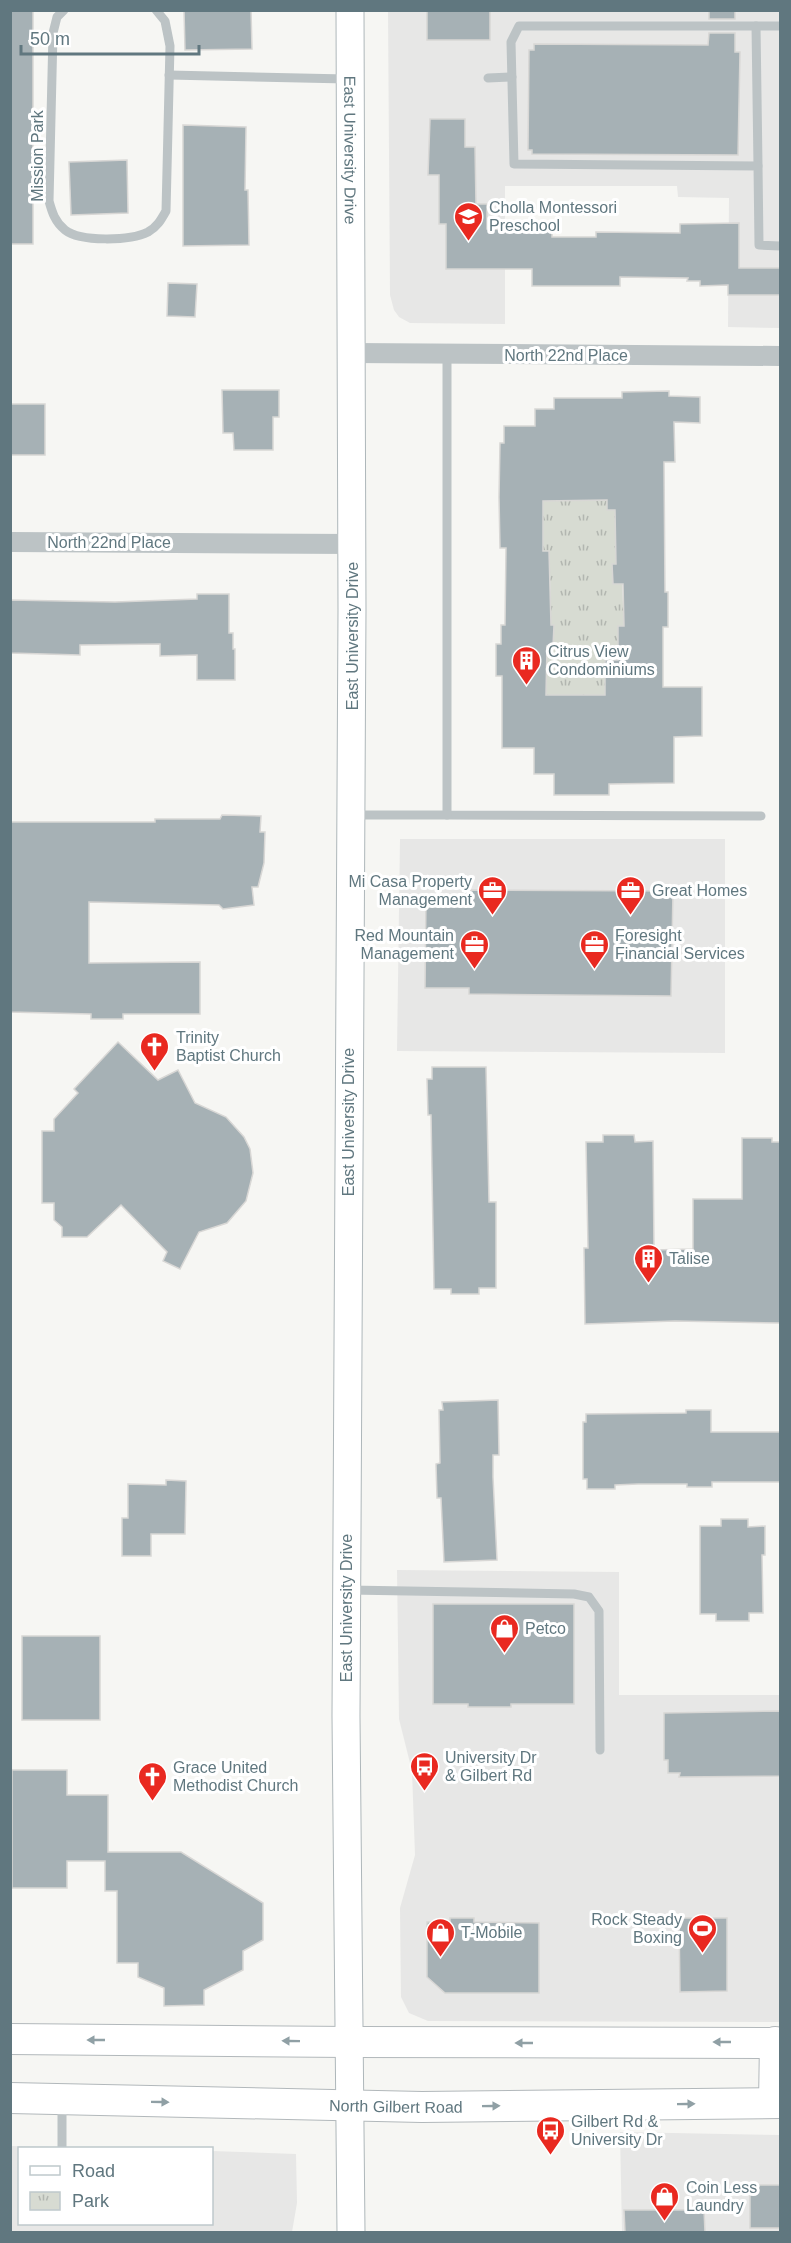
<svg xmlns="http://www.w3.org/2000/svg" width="791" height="2243" viewBox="0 0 791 2243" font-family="Helvetica,sans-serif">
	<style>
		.built { fill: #e7e7e6 }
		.park { fill: url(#park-tufts); fill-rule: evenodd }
		.building { fill: #a6b1b5; stroke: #d8d7d5; stroke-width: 1.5; fill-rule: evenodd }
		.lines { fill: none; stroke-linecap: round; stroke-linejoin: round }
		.secondary-casing { stroke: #aeb7ba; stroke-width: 29 }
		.primary-casing { stroke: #b2b8bb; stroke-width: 32 }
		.lane { stroke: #bcc3c5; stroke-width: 9 }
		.street { stroke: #bcc3c5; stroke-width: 20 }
		.secondary { stroke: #fff; stroke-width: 27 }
		.primary { stroke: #fff; stroke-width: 30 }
		.oneway { fill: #90a0a5 }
		.labels { text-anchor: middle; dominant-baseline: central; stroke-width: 6; stroke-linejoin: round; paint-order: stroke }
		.street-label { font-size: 16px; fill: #60777f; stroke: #fff }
		.poi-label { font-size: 16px; fill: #60777f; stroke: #fff; text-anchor: start }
	</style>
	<defs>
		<pattern id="park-tufts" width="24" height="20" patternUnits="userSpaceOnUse" patternTransform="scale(1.5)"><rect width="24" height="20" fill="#d7dbd2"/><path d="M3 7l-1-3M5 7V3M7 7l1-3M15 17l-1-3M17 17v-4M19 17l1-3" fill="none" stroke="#b2b6b0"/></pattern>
	</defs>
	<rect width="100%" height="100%" fill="#f6f6f3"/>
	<g class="built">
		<polygon points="388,11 780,11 780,328 728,327 729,198 678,197 677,186 505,186 505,324 410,323 399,317 394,310 390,295"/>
		<polygon points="400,839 725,839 725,1053 397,1051"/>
		<polygon points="397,1570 619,1572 619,1695 780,1695 780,2022 428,2021 409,2013 401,1997 400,1908 415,1855 412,1771 399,1719"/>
		<polygon points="620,2132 780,2135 780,2232 622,2232"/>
		<polygon points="10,2146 101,2148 20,2148 20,2224 212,2224 212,2151 296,2154 297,2203 292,2232 11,2232"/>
	</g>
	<path class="park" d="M622,426L623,429L628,427L629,461H607V510H615V529L619,530V564L612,565L613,584H622L624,626L618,627V660H605V678H613V698H623V733L609,737H574L573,741H556L555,748H546L547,717H555V696L546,695V676H540V646L553,645V625H546V607L551,604L549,551H543V495H552V477L545,476V445H553V454H573L574,445H606V428ZM561,473H579L580,476H584V480H590V500H572L571,495L561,492ZM574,695H593V714H590L589,717L583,718L582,723H565V703L573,699Z"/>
	<g class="building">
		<rect x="10" y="10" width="23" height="234"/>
		<polygon points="184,10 251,10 252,49 185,50"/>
		<rect x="427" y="10" width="63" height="30"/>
		<rect x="709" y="10" width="26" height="9"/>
		<polygon points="709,33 735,33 735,52 740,52 738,155 532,154 532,150 528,150 529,50 534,50 534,44 708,45"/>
		<polygon points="430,119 465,119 465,147 475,147 476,204 487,204 487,229 552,230 552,237 596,237 596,232 680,233 680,224 739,223 739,268 780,268 780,295 728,295 728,285 700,286 700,281 687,281 688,278 620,277 620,286 532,286 532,269 446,269 446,224 439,224 439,175 428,175"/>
		<polygon points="183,125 246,127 245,190 248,190 249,245 183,246"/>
		<polygon points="127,160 128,213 71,215 69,162"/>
		<polygon points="168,283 197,284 195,317 167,316"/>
		<polygon points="222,390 279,390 279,417 273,417 273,450 234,450 233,433 223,433"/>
		<path d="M669,391V396L700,397V423L674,422L675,462H664L665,592H668V627H663V687H702V736L674,737V783L609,784V795H554V774H534V748H502V676H496V644H501V625H505L506,548H500L499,497L500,443H504V426H535V409H554V398H622V392ZM607,500V510H615L616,564H612L613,584H623L624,626H618V660H605V695H546L547,646H553L554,625H551L549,551H543V501Z"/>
		<rect x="10" y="404" width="35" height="51"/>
		<polygon points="197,594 229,594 229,633 233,633 233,649 235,649 235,680 197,680 197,655 160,656 160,644 80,645 80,655 10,653 10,600 115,602 197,599"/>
		<polygon points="222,815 261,816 260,832 265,832 264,863 258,887 252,887 254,905 223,909 219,905 89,902 89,963 200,962 200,1014 123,1014 123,1019 91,1019 91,1014 10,1012 10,822 155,822 155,819 220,819"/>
		<polygon points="464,890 673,891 671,996 469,994 469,988 425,988 426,897 464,897"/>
		<polygon points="118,1042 158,1080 178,1070 195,1103 226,1117 244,1137 250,1149 253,1173 246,1201 227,1223 199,1232 180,1269 163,1261 167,1252 121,1205 87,1237 62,1237 62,1227 54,1220 54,1203 42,1203 42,1131 54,1131 54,1119 78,1093 74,1089"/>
		<polygon points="432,1067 486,1067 489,1202 496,1202 496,1288 479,1288 479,1294 451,1294 451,1289 434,1289 431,1115 428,1115 427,1079 432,1079"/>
		<polygon points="603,1135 634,1135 635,1142 653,1141 654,1250 693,1249 693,1199 742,1199 742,1138 772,1138 772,1142 780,1142 780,1323 675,1321 585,1324 584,1248 588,1248 586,1142 603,1142"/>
		<polygon points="498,1400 499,1455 493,1455 493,1477 497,1560 444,1562 441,1498 437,1498 436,1464 440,1463 439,1410 443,1410 442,1402"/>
		<polygon points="686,1410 711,1410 711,1432 780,1432 780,1482 712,1482 712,1487 687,1487 687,1484 638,1484 615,1485 615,1489 587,1489 587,1479 583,1479 583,1422 586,1422 586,1414 686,1413"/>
		<polygon points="166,1480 186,1481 185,1534 151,1534 151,1556 122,1556 122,1518 128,1518 128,1484 166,1485"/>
		<polygon points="721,1519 748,1519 748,1527 765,1526 765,1555 762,1555 763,1613 749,1613 749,1621 716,1621 716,1614 700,1614 700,1526 721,1526"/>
		<polygon points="433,1604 574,1604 574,1704 511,1704 511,1707 468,1707 468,1704 433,1704"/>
		<rect x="22" y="1636" width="78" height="84"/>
		<polygon points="780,1711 780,1776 679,1777 680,1773 668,1773 668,1760 664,1760 664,1713"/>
		<polygon points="12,1770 67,1770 67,1795 108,1795 108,1852 181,1852 263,1903 263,1940 243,1951 243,1970 204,1990 204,2005 164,2006 164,1988 138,1977 138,1963 117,1963 117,1891 105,1891 105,1861 67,1861 67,1888 12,1888"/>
		<polygon points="450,1918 474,1918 474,1922 539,1923 539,1993 445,1993 427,1977 427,1922 450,1922"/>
		<polygon points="679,1918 727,1918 727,1991 680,1992"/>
		<rect x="750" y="2185" width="30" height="43"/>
		<polygon points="624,2210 704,2210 705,2232 625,2232"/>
	</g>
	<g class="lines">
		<defs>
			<g id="secondary">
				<path id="s1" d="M350,10L352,609L346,1716L351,2232"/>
			</g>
			<g id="primary">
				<polyline points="10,2039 350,2042 780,2043"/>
				<path id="s2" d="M10,2098L422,2107L780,2103"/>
				<polyline points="774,2103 775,2042"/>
			</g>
		</defs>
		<use href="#secondary" class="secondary-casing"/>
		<use href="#primary" class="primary-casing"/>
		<g class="lane">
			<path d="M64,10L57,17L53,33L49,201C52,212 55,222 65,230C80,242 130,241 148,232C157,227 161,220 166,211L170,46L165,21L156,10"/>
			<polyline points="756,26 758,166"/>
			<polyline points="780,26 519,26 511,42 514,164 758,166 759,245 780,246"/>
			<polyline points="169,75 347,79"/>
			<polyline points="488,78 512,77"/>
			<polyline points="447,354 447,815 761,816"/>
			<polyline points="354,815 447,815"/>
			<polyline points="349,1590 574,1594 589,1597 599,1611 600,1750"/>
			<polyline points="62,2148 62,2103"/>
		</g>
		<g class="street">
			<polyline points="351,353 780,356"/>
			<polyline points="10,542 352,544"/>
		</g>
		<use href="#secondary" class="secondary"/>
		<use href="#primary" class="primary"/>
	</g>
	<defs><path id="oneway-solid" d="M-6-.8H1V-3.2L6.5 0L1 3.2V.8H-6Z" transform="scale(1.5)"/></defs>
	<g class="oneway">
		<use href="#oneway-solid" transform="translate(96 2040) rotate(-180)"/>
		<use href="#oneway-solid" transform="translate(291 2041) rotate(-179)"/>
		<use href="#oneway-solid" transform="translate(722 2042) rotate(180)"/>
		<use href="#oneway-solid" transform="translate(524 2043) rotate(-180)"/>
		<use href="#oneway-solid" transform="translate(160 2102) rotate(1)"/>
		<use href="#oneway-solid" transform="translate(686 2104) rotate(-1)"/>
		<use href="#oneway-solid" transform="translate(491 2106) rotate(-1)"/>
	</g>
	<defs>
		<symbol id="school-pin" viewBox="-11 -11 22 30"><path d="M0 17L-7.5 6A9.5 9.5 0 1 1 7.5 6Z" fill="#e92920" stroke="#fff"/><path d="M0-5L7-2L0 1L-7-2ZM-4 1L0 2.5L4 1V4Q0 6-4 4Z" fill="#fff"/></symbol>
		<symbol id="building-pin" viewBox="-11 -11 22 30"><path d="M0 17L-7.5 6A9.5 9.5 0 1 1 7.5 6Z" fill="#e92920" stroke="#fff"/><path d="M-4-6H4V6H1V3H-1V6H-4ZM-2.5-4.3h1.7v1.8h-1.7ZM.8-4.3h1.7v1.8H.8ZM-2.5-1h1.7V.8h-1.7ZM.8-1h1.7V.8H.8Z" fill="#fff"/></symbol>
		<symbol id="office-pin" viewBox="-11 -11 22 30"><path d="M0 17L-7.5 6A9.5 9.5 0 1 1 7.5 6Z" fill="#e92920" stroke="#fff"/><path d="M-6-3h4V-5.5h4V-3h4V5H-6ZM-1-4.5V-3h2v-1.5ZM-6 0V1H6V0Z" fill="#fff"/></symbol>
		<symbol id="church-pin" viewBox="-11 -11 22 30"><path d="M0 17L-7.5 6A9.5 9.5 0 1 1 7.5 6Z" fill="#e92920" stroke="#fff"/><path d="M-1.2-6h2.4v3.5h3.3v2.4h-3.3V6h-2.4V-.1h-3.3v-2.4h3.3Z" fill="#fff"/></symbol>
		<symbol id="shop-pin" viewBox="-11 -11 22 30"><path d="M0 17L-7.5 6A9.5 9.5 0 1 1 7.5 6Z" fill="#e92920" stroke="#fff"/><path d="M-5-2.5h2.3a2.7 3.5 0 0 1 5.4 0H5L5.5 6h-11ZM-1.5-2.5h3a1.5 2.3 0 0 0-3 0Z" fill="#fff"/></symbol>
		<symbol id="bus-pin" viewBox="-11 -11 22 30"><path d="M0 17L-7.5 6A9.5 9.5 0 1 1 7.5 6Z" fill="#e92920" stroke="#fff"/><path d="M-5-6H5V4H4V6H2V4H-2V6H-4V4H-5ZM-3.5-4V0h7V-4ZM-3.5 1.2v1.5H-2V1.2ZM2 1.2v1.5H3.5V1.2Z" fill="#fff"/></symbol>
		<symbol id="stadium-pin" viewBox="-11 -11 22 30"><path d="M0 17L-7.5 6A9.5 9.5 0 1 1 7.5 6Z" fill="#e92920" stroke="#fff"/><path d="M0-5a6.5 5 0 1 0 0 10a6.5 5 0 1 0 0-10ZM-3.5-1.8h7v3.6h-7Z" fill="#fff"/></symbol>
	</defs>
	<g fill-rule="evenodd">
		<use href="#school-pin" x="452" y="200" width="33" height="45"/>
		<use href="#building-pin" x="510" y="644" width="33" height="45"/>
		<use href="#office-pin" x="476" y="874" width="33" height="45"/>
		<use href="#office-pin" x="614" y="874" width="33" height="45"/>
		<use href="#office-pin" x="458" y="928" width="33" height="45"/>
		<use href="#office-pin" x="578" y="928" width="33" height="45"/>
		<use href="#church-pin" x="138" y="1030" width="33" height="45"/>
		<use href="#building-pin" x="632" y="1242" width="33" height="45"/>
		<use href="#shop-pin" x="488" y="1612" width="33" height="45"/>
		<use href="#bus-pin" x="408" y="1750" width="33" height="45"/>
		<use href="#church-pin" x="136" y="1760" width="33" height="45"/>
		<use href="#stadium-pin" x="686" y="1912" width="33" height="45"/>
		<use href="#shop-pin" x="424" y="1916" width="33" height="45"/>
		<use href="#bus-pin" x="534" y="2114" width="33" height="45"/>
		<use href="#shop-pin" x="648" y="2180" width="33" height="45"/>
	</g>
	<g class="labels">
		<g class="street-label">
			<text stroke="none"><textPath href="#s1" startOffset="140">East University Drive</textPath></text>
			<text transform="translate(37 156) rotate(-90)">Mission Park</text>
			<text x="566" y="355">North 22nd Place</text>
			<text x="109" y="542">North 22nd Place</text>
			<text transform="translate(352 636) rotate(-90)">East University Drive</text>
			<text transform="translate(348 1122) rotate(-90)">East University Drive</text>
			<text transform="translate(346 1608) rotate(-90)">East University Drive</text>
			<text stroke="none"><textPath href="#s2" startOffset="386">North Gilbert Road</textPath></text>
		</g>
		<g class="poi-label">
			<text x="489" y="207">Cholla Montessori<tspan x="489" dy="18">Preschool</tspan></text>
			<text x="548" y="651">Citrus View<tspan x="548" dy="18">Condominiums</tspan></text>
			<text x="472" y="881" text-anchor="end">Mi Casa Property<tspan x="472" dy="18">Management</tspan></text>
			<text x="652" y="890">Great Homes</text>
			<text x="454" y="935" text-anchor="end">Red Mountain<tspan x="454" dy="18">Management</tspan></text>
			<text x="615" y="935">Foresight<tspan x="615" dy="18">Financial Services</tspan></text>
			<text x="176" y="1037">Trinity<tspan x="176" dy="18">Baptist Church</tspan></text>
			<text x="669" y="1258">Talise</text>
			<text x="525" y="1628">Petco</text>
			<text x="445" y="1757">University Dr<tspan x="445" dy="18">&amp; Gilbert Rd</tspan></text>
			<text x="173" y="1767">Grace United<tspan x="173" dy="18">Methodist Church</tspan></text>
			<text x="682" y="1919" text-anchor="end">Rock Steady<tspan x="682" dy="18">Boxing</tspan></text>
			<text x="461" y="1932">T-Mobile</text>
			<text x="571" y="2121">Gilbert Rd &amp;<tspan x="571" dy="18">University Dr</tspan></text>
			<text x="686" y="2187">Coin Less<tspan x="686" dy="18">Laundry</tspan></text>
		</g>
	</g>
	<rect width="791" height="2243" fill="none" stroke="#60777f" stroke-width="24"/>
	<rect x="18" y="2147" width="195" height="78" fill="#ffffff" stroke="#bfc9cc" stroke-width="1.5"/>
	<rect x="30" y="2166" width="30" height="9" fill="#ffffff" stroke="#bfc9cc" stroke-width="1.5"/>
	<text x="72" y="2177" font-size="18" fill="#60777f">Road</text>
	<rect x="30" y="2192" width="30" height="18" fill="url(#park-tufts)" stroke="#bfc9cc" stroke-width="1.5"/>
	<text x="72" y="2207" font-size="18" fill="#60777f">Park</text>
	<path d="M21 45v9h178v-9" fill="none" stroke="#60777f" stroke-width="3"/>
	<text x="30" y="45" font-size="18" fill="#60777f" stroke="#ffffff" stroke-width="4.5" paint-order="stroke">50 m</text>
</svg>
